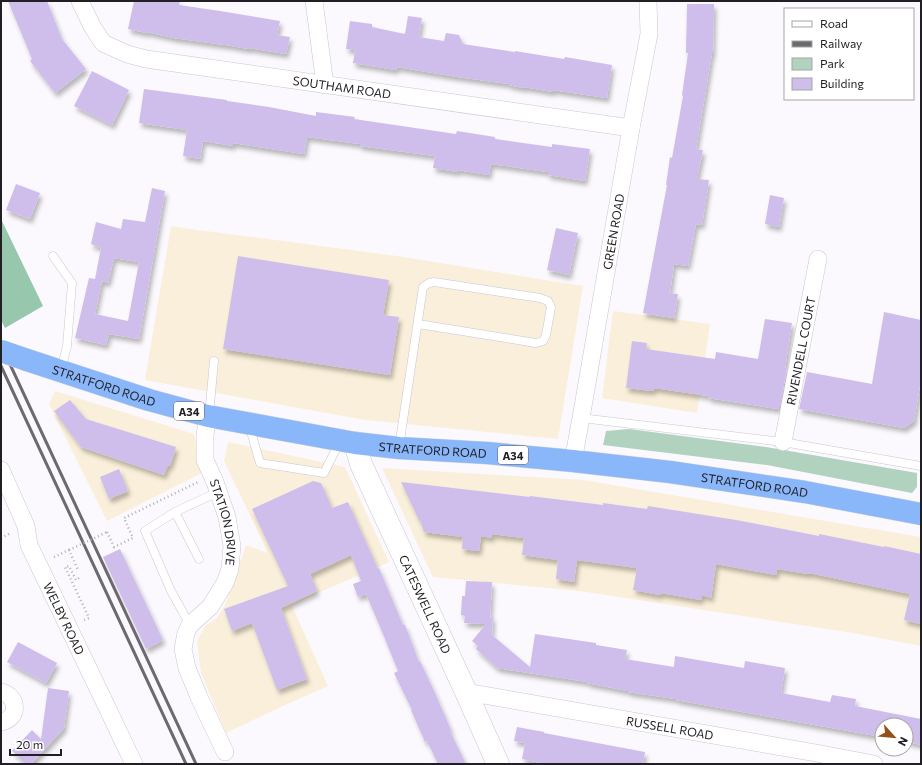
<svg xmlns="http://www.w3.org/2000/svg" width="922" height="765" viewBox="0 0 922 765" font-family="Commissioner,sans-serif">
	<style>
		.commercial { fill: #faefda }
		.green { fill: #b1d2bf }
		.forest { fill: #97c8ad }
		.building { fill: #cfbeeb; fill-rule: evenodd; filter: url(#shadow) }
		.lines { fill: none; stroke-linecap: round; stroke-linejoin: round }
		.lane-casing { stroke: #cac5d5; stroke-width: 9 }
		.street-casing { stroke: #cac5d5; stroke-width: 18 }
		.secondary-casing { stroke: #cac5d5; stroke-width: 23 }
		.highway-casing { stroke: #d7d6d8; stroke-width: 23 }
		.path { stroke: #b2b0b5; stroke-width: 2.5; stroke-dasharray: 1 3; stroke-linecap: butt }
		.lane { stroke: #fff; stroke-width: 8 }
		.street { stroke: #fff; stroke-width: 17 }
		.secondary { stroke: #fff; stroke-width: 22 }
		.highway { stroke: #8ab7f9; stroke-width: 22 }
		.rail { stroke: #6c6a6f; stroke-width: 3 }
		.highway-bridge-casing { stroke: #d7d6d8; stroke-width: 23; stroke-linecap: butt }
		.path-bridge { stroke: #b2b0b5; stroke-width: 2.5; stroke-dasharray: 1 3; stroke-linecap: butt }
		.highway-bridge { stroke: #8ab7f9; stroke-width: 22 }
		.labels { text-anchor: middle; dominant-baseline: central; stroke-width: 4; stroke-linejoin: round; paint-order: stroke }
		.shield { fill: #fff; stroke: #646266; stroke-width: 1 }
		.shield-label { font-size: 11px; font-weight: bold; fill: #211e24 }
		.street-label { font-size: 12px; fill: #211e24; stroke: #fff }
	</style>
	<defs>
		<filter id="shadow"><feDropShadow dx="2.5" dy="4.5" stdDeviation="2" flood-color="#0004"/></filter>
	</defs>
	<rect width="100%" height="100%" fill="#fbf9fd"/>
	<g class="commercial">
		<polygon points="171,226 190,229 397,256 583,286 558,439 365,420 145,380"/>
		<polygon points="613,311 710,324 697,413 602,398"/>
		<polygon points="55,391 194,434 202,473 107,521 49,404"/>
		<polygon points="228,442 345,467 389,562 320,592 292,606 328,686 283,706 226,733 201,673 197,641 205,626 217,618 225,605 246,545 268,553 224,461"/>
		<polygon points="382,468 583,480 921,537 921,646 853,633 580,591 433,577"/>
	</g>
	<polygon class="green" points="629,429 766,447 917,473 917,487 912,493 767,465 603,445 606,431"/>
	<polygon class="forest" points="1,219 43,306 5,328 1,320"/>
	<g class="building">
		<polygon points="8,1 47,1 62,39 86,69 55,93 30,61 32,59"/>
		<polygon points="134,1 180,1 179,5 220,11 280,21 277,35 290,37 286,54 249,48 249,49 226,45 225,45 174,38 147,32 147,33 128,29"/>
		<polygon points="687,4 714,4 713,53 712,53 696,149 703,150 697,179 709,180 702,225 696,224 688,266 674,264 670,293 678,294 674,318 643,313 667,185 666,185 670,157 672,158 683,96 682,95 688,53 686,53"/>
		<polygon points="408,16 422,18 419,37 444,41 446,33 459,35 463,44 515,52 515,51 564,59 565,57 612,65 607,98 553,90 553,92 524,87 524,88 509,85 509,84 458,77 397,67 396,70 353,63 355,50 346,49 350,21 372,24 372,27 405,34"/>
		<polygon points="92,71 129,90 112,125 74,106"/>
		<polygon points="144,89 227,100 227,101 269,107 316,116 316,112 355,117 354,119 456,134 457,131 495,137 495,139 552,147 552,144 590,149 585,181 548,175 548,172 491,164 489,175 458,170 458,172 433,168 435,156 360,146 360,144 307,137 304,154 233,143 233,146 203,141 200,159 183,156 187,130 139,123"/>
		<polygon points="16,184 40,193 30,219 6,210"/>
		<path d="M152,188L165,191L159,225L139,339L109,334L106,345L75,338L89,278L95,279L101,248L91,244L96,222L121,229L123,219L145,222ZM114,258L139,262L128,321L95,314L102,281L108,283Z"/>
		<polygon points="770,195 784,198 779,227 765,224"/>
		<polygon points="556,228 578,233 569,275 547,270"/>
		<polygon points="238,256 389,280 383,315 399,317 390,375 223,349"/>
		<polygon points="884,312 921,320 921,379 914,421 904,428 799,409 807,372 872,384"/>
		<polygon points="765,319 792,323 785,368 787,368 780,406 779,406 778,409 708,398 709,396 654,388 653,391 626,388 632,341 647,343 646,349 715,359 716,352 758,359"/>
		<polygon points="70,400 86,419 176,447 170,466 168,465 164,475 81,447 54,411"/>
		<polygon points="119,469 128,491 109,499 100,477"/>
		<polygon points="313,481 321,483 332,508 348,502 378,569 379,568 403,625 405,625 419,662 420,661 435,693 451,730 450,731 466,764 438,764 427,741 425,742 411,710 412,710 394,673 398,671 381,629 366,594 358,597 353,584 361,581 351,555 310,574 317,591 281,608 307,679 277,690 252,623 232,631 224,609 288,586 252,509"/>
		<polygon points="401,482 436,486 530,497 530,496 603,505 603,503 647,509 648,506 736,520 819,536 819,534 884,547 884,546 921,554 921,624 904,620 910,594 809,573 808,574 777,569 776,575 716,564 711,598 702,595 701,600 661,593 660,595 633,590 637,568 577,560 574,582 556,579 558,560 522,555 524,538 492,534 492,538 481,536 479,551 462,549 463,537 424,532 420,520 419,520"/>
		<polygon points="120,549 163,640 146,649 103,557"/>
		<polygon points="466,581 492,582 490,619 493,615 492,635 530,667 535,634 596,643 596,645 627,650 625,659 674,667 675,656 744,668 745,661 785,668 781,693 830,702 832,695 856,699 855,706 921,719 921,745 906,741 906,725 882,725 882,737 676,700 676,699 628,692 628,691 587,683 588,682 497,668 476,649 478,646 472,641 486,624 464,623 465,616 461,615 462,596 465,596"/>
		<polygon points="18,642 57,663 46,683 7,662"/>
		<polygon points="48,688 69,691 64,728 31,764 26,764 12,751 32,730 41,739"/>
		<polygon points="517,727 544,732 544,733 645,752 643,764 541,764 541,763 522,759 525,743 514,741"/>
	</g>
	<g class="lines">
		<defs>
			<g id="lane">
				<polyline points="53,256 72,283 67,346 61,371"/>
				<polyline points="209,415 214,361"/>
				<polyline points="581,418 783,442 921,466"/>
				<polyline points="249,425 260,463 324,473 340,441"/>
				<polyline points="399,447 423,287 429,283 434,282 540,298 548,301 551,307 546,335 543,341 536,343 418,324"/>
				<polyline points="175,512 199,559"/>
				<polyline points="190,625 171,591 145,531 175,512 218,492"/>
			</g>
			<g id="street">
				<path id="s1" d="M80,1L93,28L103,43L127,54L146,59L631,128"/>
				<polyline points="314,1 325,85"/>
				<path id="s2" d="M208,416L205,435V460L215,482L227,517L232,546L230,569L225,583L210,607L190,625L186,633L183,649L187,668L199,697L225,752"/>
				<path id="s3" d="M783,442L818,259"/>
				<path id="s4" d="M573,461L581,418L631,128L649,34L648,1"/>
				<path id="s5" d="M1,470L26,526L29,545L104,701L134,764"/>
				<path d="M1,692C19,696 19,719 1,722"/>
				<path id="s6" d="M466,692L816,753L874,764"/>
			</g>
			<g id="secondary">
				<path id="s7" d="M355,443L361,464L466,692L498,764"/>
			</g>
			<g id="highway">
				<path id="s8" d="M27,360L149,400L208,416L355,443L399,448L487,453L573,461L670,472L805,492L921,514"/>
			</g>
		</defs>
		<use href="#lane" class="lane-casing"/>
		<use href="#street" class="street-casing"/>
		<use href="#secondary" class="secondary-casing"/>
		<use href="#highway" class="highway-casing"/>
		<g class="path">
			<polyline points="107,532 114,547 133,538 124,518 198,482"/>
			<polyline points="1,538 11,533"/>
			<polyline points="54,557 69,550 78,570"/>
			<polyline points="79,578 76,580 69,566 65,567 89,618 84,620"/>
		</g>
		<use href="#lane" class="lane"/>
		<use href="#street" class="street"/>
		<use href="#secondary" class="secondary"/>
		<use href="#highway" class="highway"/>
		<g class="rail">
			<polyline points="1,345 196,764"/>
			<polyline points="1,366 186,764"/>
		</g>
		<defs>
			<polyline id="highway-bridge" points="1,351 27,360"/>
		</defs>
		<use href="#highway-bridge" class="highway-bridge-casing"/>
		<polyline class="path-bridge" points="69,550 107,532"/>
		<use href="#highway-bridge" class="highway-bridge"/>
	</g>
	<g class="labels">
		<g class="shield">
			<rect x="174" y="402" width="30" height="18" rx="3"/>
			<rect x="498" y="446" width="30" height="18" rx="3"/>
		</g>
		<g class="shield-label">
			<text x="189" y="411">A34</text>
			<text x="513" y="455">A34</text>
		</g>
		<g class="street-label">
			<text stroke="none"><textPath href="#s1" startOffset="292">SOUTHAM ROAD</textPath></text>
			<text stroke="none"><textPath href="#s4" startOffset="233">GREEN ROAD</textPath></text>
			<text stroke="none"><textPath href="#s3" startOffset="93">RIVENDELL COURT</textPath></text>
			<text stroke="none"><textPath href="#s8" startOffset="81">STRATFORD ROAD</textPath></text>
			<text stroke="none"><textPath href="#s8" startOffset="417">STRATFORD ROAD</textPath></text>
			<text stroke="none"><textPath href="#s8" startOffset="741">STRATFORD ROAD</textPath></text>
			<text stroke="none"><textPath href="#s2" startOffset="110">STATION DRIVE</textPath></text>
			<text stroke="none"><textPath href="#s7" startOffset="176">CATESWELL ROAD</textPath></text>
			<text stroke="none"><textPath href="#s5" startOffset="162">WELBY ROAD</textPath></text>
			<text stroke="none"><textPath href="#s6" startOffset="207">RUSSELL ROAD</textPath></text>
		</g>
	</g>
	<rect width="922" height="765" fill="none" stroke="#211e24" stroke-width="4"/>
	<rect x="784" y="8" width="130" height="92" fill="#ffffff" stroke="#a6a5a7"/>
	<rect x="792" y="21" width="20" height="6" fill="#ffffff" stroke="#a6a5a7"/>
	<text x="820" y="28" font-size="12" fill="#211e24">Road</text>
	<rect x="792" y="41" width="20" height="6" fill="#6c6a6f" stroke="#a6a5a7"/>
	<text x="820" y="48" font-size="12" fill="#211e24">Railway</text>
	<rect x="792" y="58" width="20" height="12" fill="#b1d2bf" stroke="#a6a5a7"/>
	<text x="820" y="68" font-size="12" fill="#211e24">Park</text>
	<rect x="792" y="78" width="20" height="12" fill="#cfbeeb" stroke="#a6a5a7"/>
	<text x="820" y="88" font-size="12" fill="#211e24">Building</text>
	<g transform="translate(894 737) rotate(117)"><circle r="19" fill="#ffffff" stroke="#a6a5a7"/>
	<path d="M0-3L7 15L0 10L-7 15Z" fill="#92521c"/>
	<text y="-6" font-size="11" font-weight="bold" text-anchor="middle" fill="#211e24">N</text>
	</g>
	<path d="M10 749v6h51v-6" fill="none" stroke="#211e24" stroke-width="2"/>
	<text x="16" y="749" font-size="12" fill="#211e24" stroke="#ffffff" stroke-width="3" paint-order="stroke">20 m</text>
</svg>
